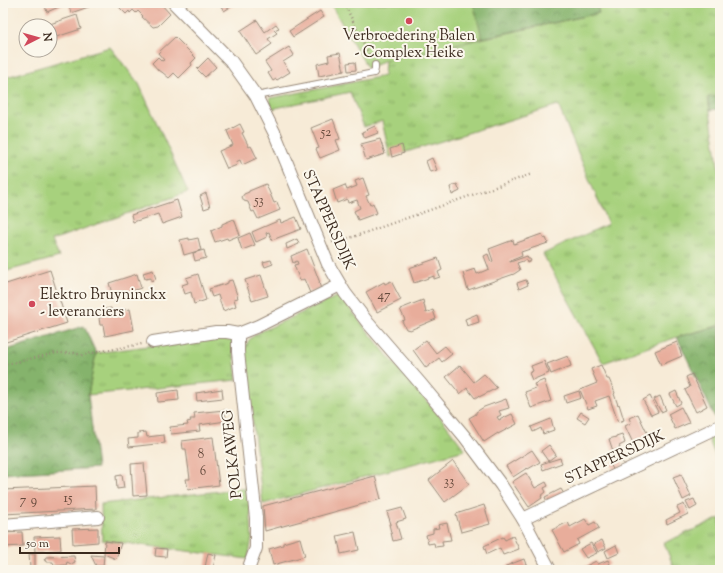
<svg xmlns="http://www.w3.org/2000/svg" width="723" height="573" viewBox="0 0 723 573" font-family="'Sorts Mill Goudy',serif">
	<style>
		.grass { fill: url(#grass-tufts); stroke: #717e4e }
		.forest { fill: url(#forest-crowns); stroke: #606e45 }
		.garden { fill: #a7d17d; stroke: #717e4e }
		.building { fill: #e8ad9b }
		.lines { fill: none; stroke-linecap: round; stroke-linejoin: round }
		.service-casing { stroke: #998a7a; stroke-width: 8 }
		.minor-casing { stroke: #998a7a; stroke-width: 14 }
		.path { stroke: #998a7a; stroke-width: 2.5; stroke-dasharray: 1 3; stroke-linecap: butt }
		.service { stroke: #fff; stroke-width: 6 }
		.minor { stroke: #fff; stroke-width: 12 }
		.poi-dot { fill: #d1495b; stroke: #fbf7ec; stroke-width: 1.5 }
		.labels { text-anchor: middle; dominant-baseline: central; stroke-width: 4; stroke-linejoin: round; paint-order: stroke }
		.number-label { font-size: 13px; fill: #664b3d }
		.poi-label { font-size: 15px; fill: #3b2a1e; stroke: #fbf7ec }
		.street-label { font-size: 15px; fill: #3b2a1e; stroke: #fbf7ec }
	</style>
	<defs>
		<pattern id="grass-tufts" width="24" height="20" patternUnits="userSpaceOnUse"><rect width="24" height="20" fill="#a7d17d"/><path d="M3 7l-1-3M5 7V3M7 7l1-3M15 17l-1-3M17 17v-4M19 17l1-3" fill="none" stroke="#89aa66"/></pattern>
		<pattern id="forest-crowns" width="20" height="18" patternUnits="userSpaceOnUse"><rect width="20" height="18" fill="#85b36c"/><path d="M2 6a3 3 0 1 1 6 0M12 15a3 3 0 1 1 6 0" fill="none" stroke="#6e9258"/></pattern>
	</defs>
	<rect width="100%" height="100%" fill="#fbf7ec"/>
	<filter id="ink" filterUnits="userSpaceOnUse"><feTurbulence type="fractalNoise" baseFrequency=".025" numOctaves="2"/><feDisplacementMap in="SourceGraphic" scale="8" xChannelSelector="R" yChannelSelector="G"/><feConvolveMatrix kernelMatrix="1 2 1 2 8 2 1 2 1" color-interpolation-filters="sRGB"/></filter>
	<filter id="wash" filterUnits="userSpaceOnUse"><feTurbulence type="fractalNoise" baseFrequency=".012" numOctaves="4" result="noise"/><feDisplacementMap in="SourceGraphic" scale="16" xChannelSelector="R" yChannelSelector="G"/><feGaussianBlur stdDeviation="0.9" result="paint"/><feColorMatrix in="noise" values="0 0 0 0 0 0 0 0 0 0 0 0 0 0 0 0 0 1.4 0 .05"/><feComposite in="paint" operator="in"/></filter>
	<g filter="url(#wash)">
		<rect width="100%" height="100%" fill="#f7ebd7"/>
		<g class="grass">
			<polygon points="596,3 720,3 720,97 708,98 720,178 720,325 677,337 603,363 543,254 608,224 558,105 390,157 382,121 364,127 350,92 271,109 270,98 318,89 384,76 385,60 599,13"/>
			<polygon points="110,47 139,84 188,192 52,240 59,257 3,272 3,78"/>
			<path d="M340,296L386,354L438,414L465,450L263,504L244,354C247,341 248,339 260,332L334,298Z"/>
			<polygon points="222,336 232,339 237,380 88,395 96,353"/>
			<polygon points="720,431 720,468 708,437"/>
			<polygon points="249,488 252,538 248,559 102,540 101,504"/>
			<polygon points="720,518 720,570 675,570 664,543"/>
		</g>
		<g class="forest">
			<polygon points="473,3 596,3 599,13 482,38"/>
			<polygon points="708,97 720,97 720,109 710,110"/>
			<polygon points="84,326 96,353 88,395 97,468 3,474 3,351"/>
			<polygon points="720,326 720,419 716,420 677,337"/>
		</g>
		<polygon class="garden" points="330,3 473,3 482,38 385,60 368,69"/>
		<g id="blocks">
			<g class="building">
				<polygon points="52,3 68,3 47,12 45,6"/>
				<polygon points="77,3 100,3 71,13 69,6"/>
				<polygon points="123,3 160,3 170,14 158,26 153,27 142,17 143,16 138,11 136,13 133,10 130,13 129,11 126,14 119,7"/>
				<polygon points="219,3 237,3 224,11"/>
				<polygon points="320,11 324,17 293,37 289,31"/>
				<polygon points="77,15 81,29 50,39 50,26 44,26"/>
				<polygon points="257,20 265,32 276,24 279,28 274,30 277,33 268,39 272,44 256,55 240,31"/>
				<polygon points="175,37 196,58 191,63 192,65 179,78 174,73 169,78 162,72 159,71 152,63 158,57 162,61 164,60 158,53"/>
				<polygon points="289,47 294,55 283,62 290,72 277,80 276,79 273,81 268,73 271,71 265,62"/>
				<polygon points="340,53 344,71 319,76 317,64 329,61 328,55"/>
				<polygon points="208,58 216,67 205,77 197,69"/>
				<polygon points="355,62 356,70 348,71 347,63"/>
				<polygon points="333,119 340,139 336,140 340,150 320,158 316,149 319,148 311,128"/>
				<polygon points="240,124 244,132 242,133 249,147 251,146 257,158 242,165 240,160 236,162 237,165 227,169 219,151 233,145 227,131"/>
				<polygon points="375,126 378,133 365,138 362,132"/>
				<polygon points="380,139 385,154 366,160 361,144"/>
				<polygon points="402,145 404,153 392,157 390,149"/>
				<polygon points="432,158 437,170 430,172 426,161"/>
				<polygon points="363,178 369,195 366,196 370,205 373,203 377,213 358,220 354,211 360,208 357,200 348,203 347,199 337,203 333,190 345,185 347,190 357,186 355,181"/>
				<polygon points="266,184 274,203 277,202 280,210 258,219 254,211 252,212 248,202 244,201 242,197 244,194 249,192 249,191"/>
				<polygon points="457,184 460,191 452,195 450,187"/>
				<polygon points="206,193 210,207 204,209 200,196"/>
				<polygon points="177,200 182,217 162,224 158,214 133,222 131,215"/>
				<polygon points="296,217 301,229 272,240 269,232 266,233 267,237 256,242 252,232 280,220 281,223"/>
				<polygon points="234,219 240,235 228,240 227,238 215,242 211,231 222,226 222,224"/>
				<polygon points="250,233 255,245 242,250 238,238"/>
				<polygon points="542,234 544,239 546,238 548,243 521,252 522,256 510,261 510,262 516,260 527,256 528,259 530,259 531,261 527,263 526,260 517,263 520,270 514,274 468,290 463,273 475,269 477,274 489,269 484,256 488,254 491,262 493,261 489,249 513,240 514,244"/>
				<polygon points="189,238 189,240 198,238 201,250 184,255 180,240"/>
				<polygon points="297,239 299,244 287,249 286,244"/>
				<polygon points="307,249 320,283 319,283 321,289 310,293 304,279 300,281 294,265 298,264 297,261 293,263 291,256"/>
				<polygon points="204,250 206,258 195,261 193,253"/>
				<polygon points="438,258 442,270 438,272 440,277 434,279 434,276 414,283 409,268"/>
				<polygon points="271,260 273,264 265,267 263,262"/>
				<polygon points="50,270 67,323 3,343 3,285"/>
				<polygon points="153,270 156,279 151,281 151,278 145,279 143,273"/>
				<polygon points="137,274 141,288 113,297 109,283"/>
				<polygon points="198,274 206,300 194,304 191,292 185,294 182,285 188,283 186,278"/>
				<polygon points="261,275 268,296 252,301 245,280"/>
				<polygon points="232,280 238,298 234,299 236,306 223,311 218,295 212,297 209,289 228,283 228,281"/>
				<polygon points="526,280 528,285 519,289 517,283"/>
				<polygon points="391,281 401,300 377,312 366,292 384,282 385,284"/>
				<polygon points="423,300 426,313 433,310 436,319 410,330 406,329 402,321 405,320 400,309"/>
				<polygon points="111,308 112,312 130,309 134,330 105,336 103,325 100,325 99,318 102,317 100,310"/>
				<polygon points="477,314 479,322 467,326 465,319"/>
				<polygon points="426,340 436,353 445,346 452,354 442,362 439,358 426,368 413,350"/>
				<polygon points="677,342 682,356 661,365 655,351"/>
				<polygon points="568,356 571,366 551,374 547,364"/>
				<polygon points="544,361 549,373 532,380 529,373 533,371 531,366"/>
				<polygon points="460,365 474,382 484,374 497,388 479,397 478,396 475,398 467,388 460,394 446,377"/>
				<polygon points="601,365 607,379 609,379 615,393 614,394 618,405 619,404 624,420 618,422 609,396 595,401 597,406 588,409 580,390 597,383 591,369"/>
				<polygon points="692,374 707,406 696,412 685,390 690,387 686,377"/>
				<polygon points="544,380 551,401 531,408 525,392 536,388 534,384"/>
				<polygon points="222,389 223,398 197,401 196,393"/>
				<polygon points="178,390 179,400 158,402 157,393"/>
				<polygon points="579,391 581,398 566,403 564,396"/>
				<polygon points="676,391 681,403 676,406 670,394"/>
				<polygon points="650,396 658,412 651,415 643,400"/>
				<polygon points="660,396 666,410 661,412 654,399"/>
				<polygon points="506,399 509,408 499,411 501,415 497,417 499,420 512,414 517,424 498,434 498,433 484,442 469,418 476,414 476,412 484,407"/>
				<polygon points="681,407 689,423 675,429 668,414"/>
				<polygon points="225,410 226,421 199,425 200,431 171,434 170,427 188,425 187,422 191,421 190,419 195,419 194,413"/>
				<polygon points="581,412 589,417 585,423 577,418"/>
				<polygon points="638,414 648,435 633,443 625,426 631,423 629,418"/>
				<polygon points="551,419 554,430 543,434 541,428 533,432 531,427"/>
				<polygon points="146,432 147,437 164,435 165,443 129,447 128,439 138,438 138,433"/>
				<polygon points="622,434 625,443 619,446 620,448 613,451 609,439 616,437 616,436"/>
				<polygon points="213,437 219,485 188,489 186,479 190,479 186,449 183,449 182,441"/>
				<polygon points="549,445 556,455 548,461 541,451"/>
				<polygon points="532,450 540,462 528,469 527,468 513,477 506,466"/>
				<polygon points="560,458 562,463 543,470 541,464"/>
				<polygon points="621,459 624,466 614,471 610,464"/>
				<polygon points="453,461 469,484 445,502 429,480"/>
				<polygon points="144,463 147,495 133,496 131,464"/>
				<polygon points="526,473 535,488 546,482 548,486 544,488 546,492 541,496 542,498 529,507 512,482"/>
				<polygon points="681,474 691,496 683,500 673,477"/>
				<polygon points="122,475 124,488 117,489 116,476"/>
				<polygon points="375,476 381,499 265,531 263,506"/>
				<polygon points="95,486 96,509 4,514 3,490"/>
				<polygon points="561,489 564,494 547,502 545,497"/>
				<polygon points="694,499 697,506 690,510 686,502"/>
				<polygon points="684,504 688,514 667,524 666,520 680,513 677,507"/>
				<polygon points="484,505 490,524 461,532 456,514"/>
				<polygon points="402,508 406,519 396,522 401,539 393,541 389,524 391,524 387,512"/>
				<polygon points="585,519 589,525 595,522 599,528 577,540 579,544 564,552 552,530 568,522 570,527"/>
				<polygon points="447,523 451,540 442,541 443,546 435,547 434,543 428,544 426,535 433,533 433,529 439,528 438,525"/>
				<polygon points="98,528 98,542 73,544 72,529"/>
				<polygon points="22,532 23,546 3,547 3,533"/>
				<polygon points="355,532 359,550 341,554 337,536"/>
				<polygon points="60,536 61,550 35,552 34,537"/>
				<polygon points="513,536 519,549 503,555 500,548 487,554 484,546 503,537 505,540"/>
				<polygon points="300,538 305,556 273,565 269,549 283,545 283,543"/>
				<polygon points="602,540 606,548 598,552 594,544"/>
				<polygon points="105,541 121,543 116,559 104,554"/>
				<polygon points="591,543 597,553 586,558 580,549"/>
				<polygon points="616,545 619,553 608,558 605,551"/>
				<polygon points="156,548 167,549 166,557 155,556"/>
				<polygon points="208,553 216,555 213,568 205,567"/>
				<polygon points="29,554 35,554 35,567 30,568"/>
				<polygon points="91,555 104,556 103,566 96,566"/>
				<polygon points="74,556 75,562 71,564 67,562 66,565 55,566 53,564 53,562 46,562 46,561 44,560 46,557"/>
				<polygon points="524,559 528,570 507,570 506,566"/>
				<polygon points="608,560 610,564 605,566 607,570 578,570 596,561 598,564"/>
			</g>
		</g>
	</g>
	<g filter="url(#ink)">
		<use href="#blocks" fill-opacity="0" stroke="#998a7a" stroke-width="1"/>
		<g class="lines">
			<defs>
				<polyline id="service" points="256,96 374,73 375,69 375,65"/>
				<g id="minor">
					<polyline points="174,3 231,61 256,96 275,134 328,264 345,293 368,323 420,383 465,437 501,485 523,519 550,570"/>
					<polyline points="153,342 216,332 227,332 238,334"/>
					<polyline points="523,519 720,426"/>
					<polyline points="3,525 98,517"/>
					<polyline points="248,570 256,548 256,518 238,352 238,334 258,326 340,285"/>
				</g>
			</defs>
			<use href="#service" class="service-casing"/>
			<use href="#minor" class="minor-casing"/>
			<g class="path">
				<polyline points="344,3 371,58"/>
				<polyline points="332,242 353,237 532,174"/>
				<polyline points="3,365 56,353 74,353 82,355 142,344"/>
			</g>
			<use href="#service" class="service"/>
			<use href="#minor" class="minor"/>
		</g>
	</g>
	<g class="poi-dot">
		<circle cx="409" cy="21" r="4"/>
		<circle cx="32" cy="304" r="4"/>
	</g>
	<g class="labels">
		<g class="number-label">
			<text x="326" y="133">52</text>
			<text x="259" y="201">53</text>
			<text x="384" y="296">47</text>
			<text x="201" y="455">8</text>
			<text x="203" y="472">6</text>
			<text x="449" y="482">33</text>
			<text x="68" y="499">15</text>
			<text x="23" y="501">7</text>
			<text x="34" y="501">9</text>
		</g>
		<g class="poi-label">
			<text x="409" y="36">Verbroedering Balen<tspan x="409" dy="17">- Complex Heike</tspan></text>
			<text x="40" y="295" text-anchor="start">Elektro Bruyninckx<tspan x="40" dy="17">- leveranciers</tspan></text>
		</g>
		<g class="street-label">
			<text transform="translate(328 220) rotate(66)">STAPPERSDIJK</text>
			<text transform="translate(233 454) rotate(-96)">POLKAWEG</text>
			<text transform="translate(615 458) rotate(-25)">STAPPERSDIJK</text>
		</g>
	</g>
	<rect width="723" height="573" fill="none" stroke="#fbf7ec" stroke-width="16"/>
	<g transform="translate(38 38) rotate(84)"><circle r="19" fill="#fbf7ec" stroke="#aea59a"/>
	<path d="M0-3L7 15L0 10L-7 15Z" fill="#d1495b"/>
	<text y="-6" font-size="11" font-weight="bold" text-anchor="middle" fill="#3b2a1e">N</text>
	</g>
	<path d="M20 547v6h99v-6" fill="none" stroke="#3b2a1e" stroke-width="2"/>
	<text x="26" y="547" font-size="12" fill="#3b2a1e" stroke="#fbf7ec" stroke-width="3" paint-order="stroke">50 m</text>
</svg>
